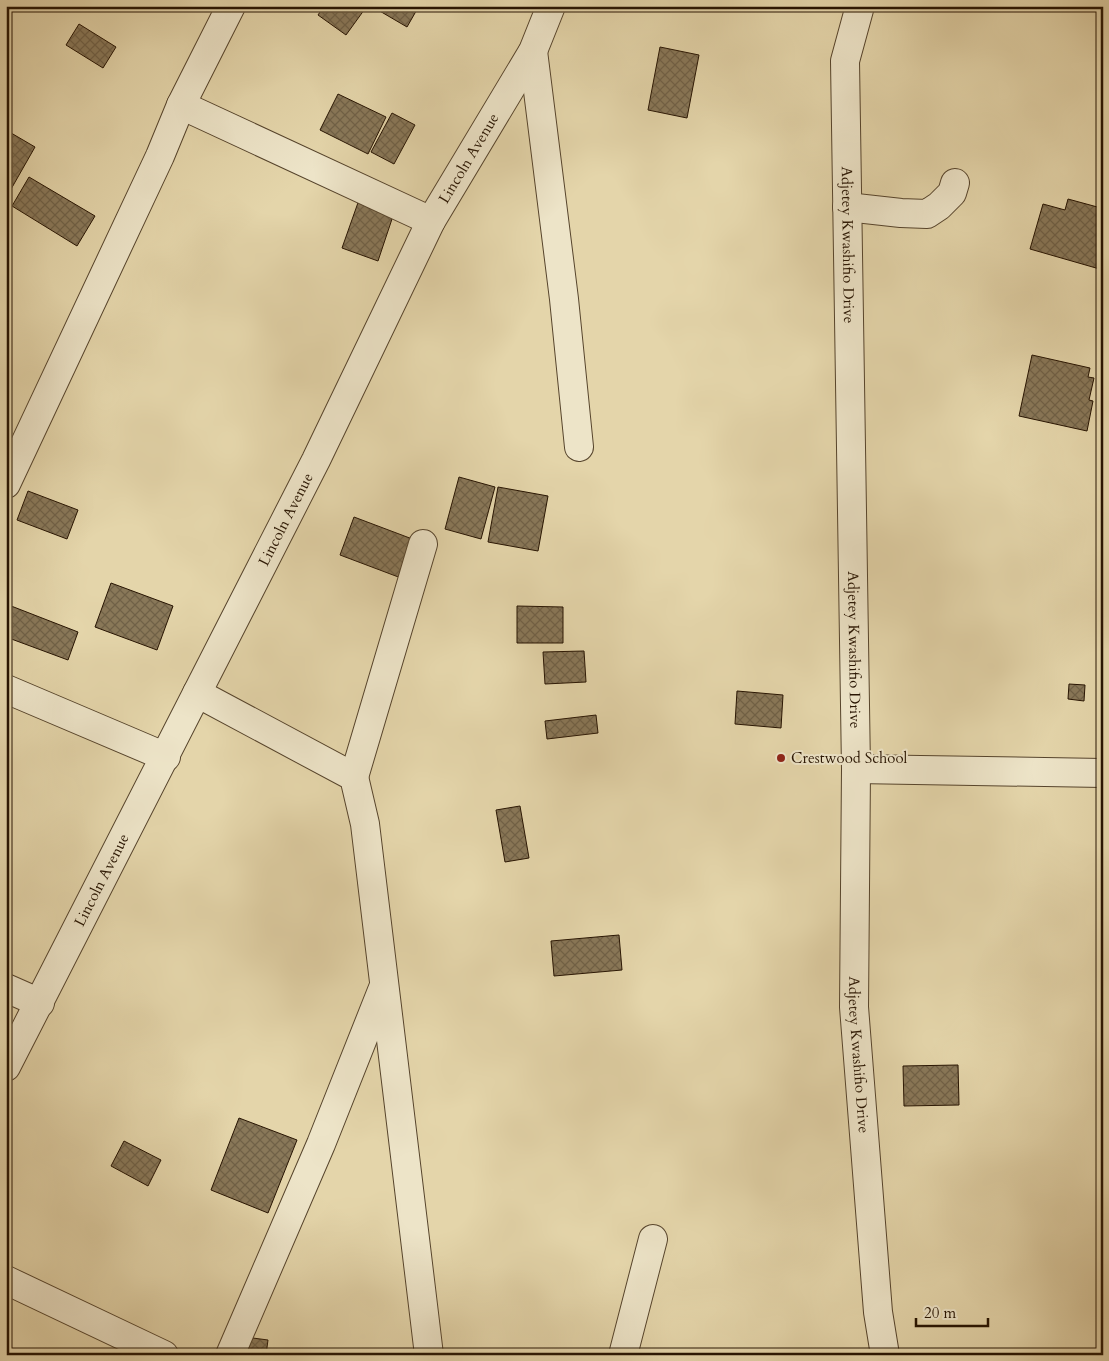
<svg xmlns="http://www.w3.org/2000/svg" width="1109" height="1361" viewBox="0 0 1109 1361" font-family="Cardo,serif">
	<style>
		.building { fill: url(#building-cross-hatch); stroke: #271402 }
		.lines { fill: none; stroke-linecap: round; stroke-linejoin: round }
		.minor-casing { stroke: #56442c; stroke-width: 30 }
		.minor { stroke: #ede4c8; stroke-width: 28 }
		.poi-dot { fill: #8f2418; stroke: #ede4c8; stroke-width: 2 }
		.labels { text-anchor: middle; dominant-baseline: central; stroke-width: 4; stroke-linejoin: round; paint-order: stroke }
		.street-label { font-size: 15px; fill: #271402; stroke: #ede4c8 }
		.poi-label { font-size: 15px; fill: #271402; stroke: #ede4c8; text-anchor: start }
	</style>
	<defs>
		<pattern id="building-cross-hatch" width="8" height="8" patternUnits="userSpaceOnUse" patternTransform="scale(1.25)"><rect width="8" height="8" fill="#897859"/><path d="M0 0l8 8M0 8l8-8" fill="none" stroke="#706147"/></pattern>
	</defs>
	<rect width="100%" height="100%" fill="#e4d5aa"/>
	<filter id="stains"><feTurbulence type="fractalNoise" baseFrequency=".004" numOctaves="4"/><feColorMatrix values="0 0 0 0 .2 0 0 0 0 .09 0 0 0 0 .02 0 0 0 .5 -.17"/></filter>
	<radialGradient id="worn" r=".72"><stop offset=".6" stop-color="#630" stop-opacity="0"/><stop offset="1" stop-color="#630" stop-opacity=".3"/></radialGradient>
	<g class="building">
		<polygon points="324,6 367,6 346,35 318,15"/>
		<polygon points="380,6 419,6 407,27 378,10"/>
		<polygon points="79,24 116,47 103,68 66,45"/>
		<polygon points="660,47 699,55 687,118 648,110"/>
		<polygon points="338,94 386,117 368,154 320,130"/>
		<polygon points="392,113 415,125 394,164 371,152"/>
		<polygon points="6,130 35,147 6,198"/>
		<polygon points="29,177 95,216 77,246 12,206"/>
		<polygon points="360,197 395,210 378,261 342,248"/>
		<polygon points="1068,199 1101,208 1098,220 1103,221 1103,270 1030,249 1043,204 1065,210"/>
		<polygon points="1032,355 1090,368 1088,377 1094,378 1089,400 1093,401 1087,431 1019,416"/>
		<polygon points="459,477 495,487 481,539 445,529"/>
		<polygon points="498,487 548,496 538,551 488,542"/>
		<polygon points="28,491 78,510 67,539 17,520"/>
		<polygon points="354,517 415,540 401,578 340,555"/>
		<polygon points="111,583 173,606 157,650 95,627"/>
		<polygon points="6,604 78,632 68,660 6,637"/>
		<polygon points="517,606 563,607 563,643 517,643"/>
		<polygon points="584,651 586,682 545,684 543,652"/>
		<polygon points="1069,684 1085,685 1084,701 1068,699"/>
		<polygon points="737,691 783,695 781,728 735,724"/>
		<polygon points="596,715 598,733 547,739 545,721"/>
		<polygon points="520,806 529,858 505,862 496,810"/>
		<polygon points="619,935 622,970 554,976 551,941"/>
		<polygon points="958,1065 959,1105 904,1106 903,1066"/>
		<polygon points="239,1118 297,1140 268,1213 211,1190"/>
		<polygon points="124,1141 161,1160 148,1186 111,1166"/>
		<polygon points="245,1337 268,1340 266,1355 243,1355"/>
	</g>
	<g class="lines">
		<defs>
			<g id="minor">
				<path id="s1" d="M860,6L845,61L856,769L854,1007L878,1312L885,1355"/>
				<polyline points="533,51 564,299 579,447"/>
				<polyline points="181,105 431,221"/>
				<polyline points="847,207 901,213 927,214 939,206 952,193 955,183"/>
				<polyline points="6,484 160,156 181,105 231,6"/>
				<polyline points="6,689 166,757"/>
				<polyline points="197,693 354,777 365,824 429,1355"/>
				<polyline points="856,769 1103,773"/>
				<polyline points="354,777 423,544"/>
				<polyline points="6,988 40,1003"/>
				<path id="s2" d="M6,1067L316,460L431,221L533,51L551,6"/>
				<polyline points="6,1280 164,1355"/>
				<polyline points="230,1355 321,1144 383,988"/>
				<polyline points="623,1355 653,1239"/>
			</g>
		</defs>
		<use href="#minor" class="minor-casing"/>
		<use href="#minor" class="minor"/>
	</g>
	<circle class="poi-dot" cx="781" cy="758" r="5"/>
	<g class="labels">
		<g class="street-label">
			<text stroke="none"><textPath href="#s2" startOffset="1020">Lincoln Avenue</textPath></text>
			<text stroke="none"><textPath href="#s1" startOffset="241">Adjetey Kwashifio Drive</textPath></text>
			<text stroke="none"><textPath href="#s2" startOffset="615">Lincoln Avenue</textPath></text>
			<text stroke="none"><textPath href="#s1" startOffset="646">Adjetey Kwashifio Drive</textPath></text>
			<text stroke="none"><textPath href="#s2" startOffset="210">Lincoln Avenue</textPath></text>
			<text stroke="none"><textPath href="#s1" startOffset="1051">Adjetey Kwashifio Drive</textPath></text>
		</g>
		<g class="poi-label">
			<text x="791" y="758">Crestwood School</text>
		</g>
	</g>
	<rect width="1109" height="1361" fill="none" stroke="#e4d5aa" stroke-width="25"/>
	<rect x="8" y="8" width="1094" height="1346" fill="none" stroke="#271402" stroke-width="2.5"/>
	<rect x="12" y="12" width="1084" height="1336" fill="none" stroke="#271402"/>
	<path d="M916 1318v8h72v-8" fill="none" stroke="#271402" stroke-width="2.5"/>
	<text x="924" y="1318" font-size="15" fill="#271402" stroke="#ede4c8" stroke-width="4" paint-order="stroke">20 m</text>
	<rect width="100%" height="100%" filter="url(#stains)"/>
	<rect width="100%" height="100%" fill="url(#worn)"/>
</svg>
